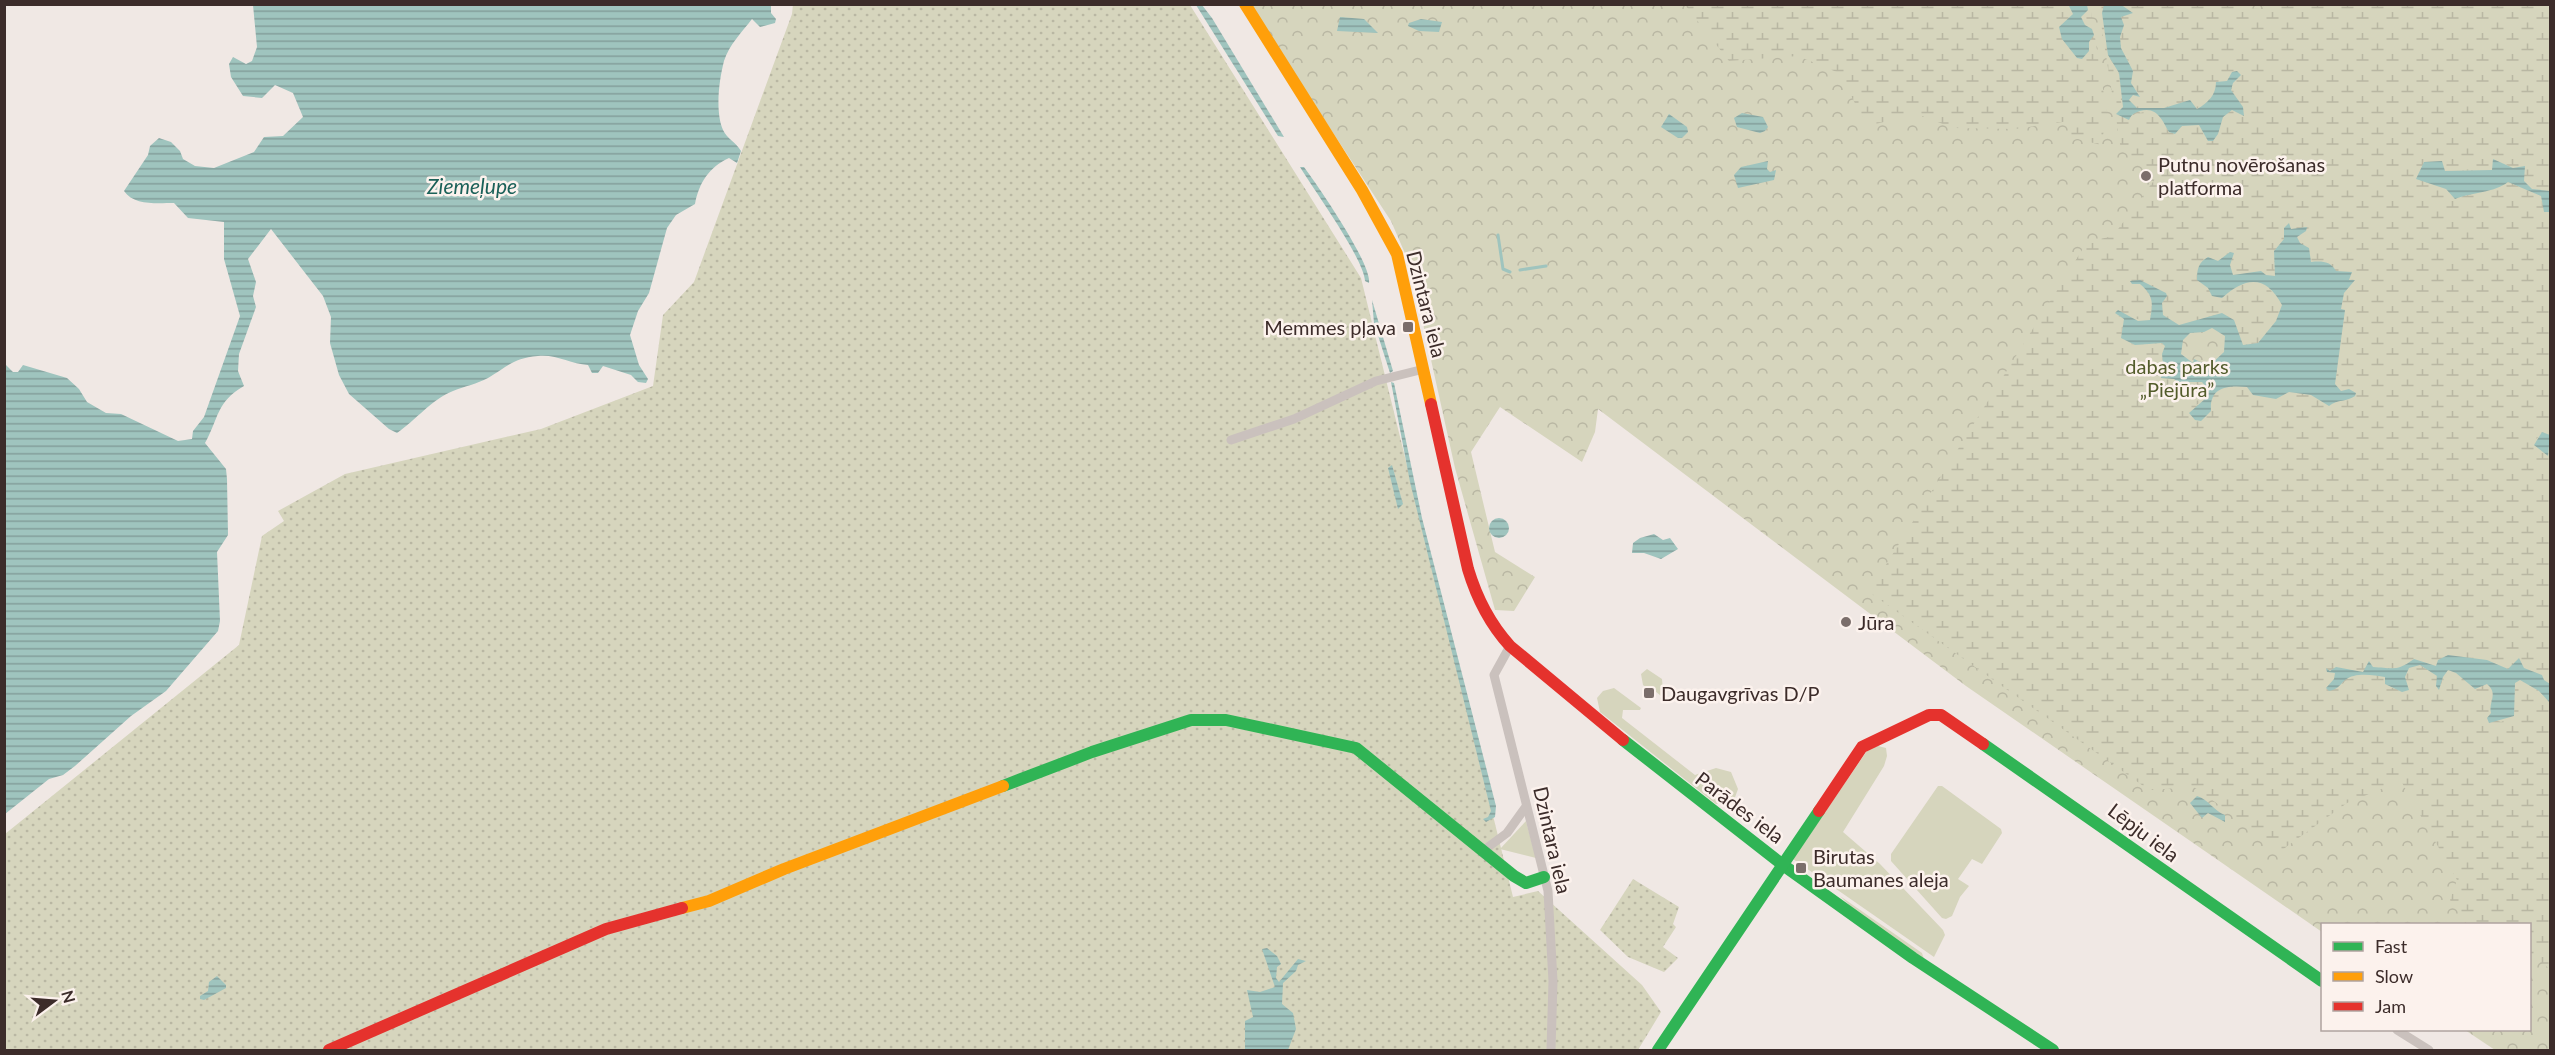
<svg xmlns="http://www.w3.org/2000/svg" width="2555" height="1055" viewBox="0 0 2555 1055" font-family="Lato,sans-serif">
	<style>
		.grass { fill: #d6d5bd }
		.forest { fill: url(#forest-crowns) }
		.wetland { fill: url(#wetland-marsh); fill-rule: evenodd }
		.garden { fill: url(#garden-dots) }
		.water { fill: url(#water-rules); fill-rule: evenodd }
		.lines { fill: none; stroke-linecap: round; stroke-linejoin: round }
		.stream { stroke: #9fc4be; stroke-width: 3 }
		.street { stroke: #cac1bd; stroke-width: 9 }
		.fast { stroke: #30b455; stroke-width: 12 }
		.slow { stroke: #ff9f0a; stroke-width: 12 }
		.jam { stroke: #e5322d; stroke-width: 12 }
		.poi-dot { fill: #7b6e6b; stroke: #fcf2ed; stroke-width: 2 }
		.labels { text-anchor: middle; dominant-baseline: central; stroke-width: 5; stroke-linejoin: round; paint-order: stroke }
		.poi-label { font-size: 20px; fill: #3c2c2a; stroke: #fcf2ed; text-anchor: start }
		.street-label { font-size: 20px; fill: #3c2c2a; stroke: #fcf2ed }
		.park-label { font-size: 20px; fill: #535c2b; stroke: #fcf2ed }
		.water-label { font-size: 21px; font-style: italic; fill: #1b6159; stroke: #fcf2ed }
	</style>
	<defs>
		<pattern id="forest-crowns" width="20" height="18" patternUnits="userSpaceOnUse" patternTransform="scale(1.5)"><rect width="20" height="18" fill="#d6d5bd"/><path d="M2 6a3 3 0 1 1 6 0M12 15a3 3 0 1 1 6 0" fill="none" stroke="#b9b7a3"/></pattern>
		<pattern id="wetland-marsh" width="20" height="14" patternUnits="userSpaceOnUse" patternTransform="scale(1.5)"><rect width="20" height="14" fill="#d6d5bd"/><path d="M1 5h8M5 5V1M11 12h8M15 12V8" fill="none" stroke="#b9b7a3"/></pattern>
		<pattern id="garden-dots" width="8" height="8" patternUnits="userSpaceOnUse" patternTransform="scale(1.5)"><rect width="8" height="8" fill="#d6d5bd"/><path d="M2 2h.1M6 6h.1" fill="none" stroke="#b9b7a3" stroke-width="1.8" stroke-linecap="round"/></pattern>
		<pattern id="water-rules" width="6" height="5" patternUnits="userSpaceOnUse" patternTransform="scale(1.5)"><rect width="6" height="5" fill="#9fc4be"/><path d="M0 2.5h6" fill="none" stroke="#839f9b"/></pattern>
	</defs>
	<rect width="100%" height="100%" fill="#f0e8e4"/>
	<g class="grass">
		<polygon points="1647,669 1662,679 1664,702 1660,699 1661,696 1655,691 1654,694 1643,685 1641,674"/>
		<polygon points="1614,688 1641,708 1640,710 1623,710 1622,718 1695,775 1716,768 1731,772 1738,789 1733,803 1716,804 1600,712 1597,698 1603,691"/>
		<polygon points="1878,746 1886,748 1887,756 1884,766 1843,832 1880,864 1943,930 1945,935 1934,957 1793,859 1869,748"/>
		<polygon points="1938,786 1942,786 2001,829 2002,833 1982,864 1972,859 1958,879 1969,886 1960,897 1952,916 1946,919 1942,918 1891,861 1891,854"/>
		<polygon points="1526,821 1536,858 1500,849"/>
		<polygon points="1840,896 1922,953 1924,959 1852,908"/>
	</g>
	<polygon class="forest" points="1252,5 2550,5 2550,1050 2495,1050 2465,1030 2530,1030 2530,924 2322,924 2322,932 1966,686 1598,409 1595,432 1582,462 1500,407 1471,452 1495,552 1535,577 1514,611 1495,610 1455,468 1410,265 1391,221 1268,34"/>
	<g class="wetland">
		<polygon points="1685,5 2061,5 2069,6 2073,14 2077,58 2087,56 2090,40 2081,17 2090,5 2107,115 2101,145 2078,139 2068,140 2076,120 2015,129 1953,128 1917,114 1867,126 1839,73 1798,56 1729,61"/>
		<path d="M2098,5H2104L2102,13L2108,55L2119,74L2122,114L2126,117L2151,110L2158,113L2169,132L2173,133L2182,126L2199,125L2207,141H2213L2218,134L2223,117L2232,110L2244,116L2243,107L2231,90L2236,80L2227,81L2197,109L2190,100L2164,108H2137L2129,100L2133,95L2140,96L2131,83L2133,71L2121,48L2120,37L2124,25L2121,17L2128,9L2120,5H2230L2237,7L2247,5L2248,8L2261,9L2263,18L2270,9L2259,5H2550V191L2532,190L2513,168L2493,159L2492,170L2445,171L2417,179L2446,189L2455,199C2472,192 2494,193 2508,182L2541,196L2544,211L2550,212V300L2548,303L2550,305V435L2542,432L2535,441L2548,455L2550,454V684L2521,663L2508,669L2487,660L2436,666L2414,659L2401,669L2373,667L2363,672L2348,669L2327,672L2335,673L2334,679L2329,684L2339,688C2351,673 2367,673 2385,677V684L2390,688H2408L2405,677L2409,668L2420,665L2437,676L2436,686L2440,689L2443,677L2448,670L2465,679L2469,685L2487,684C2495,691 2494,699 2490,708L2495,720L2501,722L2514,716L2515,683L2520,680L2539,691L2550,702V969L2530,955V924H2467L2450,900L2457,880L2401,781L2347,803L2282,850L2194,787L2149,790L1869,592L2087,242L2113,236L2158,175L2121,150ZM2289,223L2291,229H2298L2297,239L2311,262L2354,281L2344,293L2341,310H2345L2335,384L2341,391H2348L2351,400H2336L2325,405L2317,396L2289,392L2283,397C2259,391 2238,382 2214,391L2210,402L2195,406L2205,399L2208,388L2202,382H2190L2183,386L2166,378L2158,368L2163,364L2162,354L2165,346L2162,343L2135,345L2121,338L2124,319L2118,316L2150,321L2153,300L2140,284L2167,296L2162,303L2163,315L2179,325L2222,313L2234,321L2243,345L2258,343L2276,321L2282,305L2265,283L2246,282L2222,298L2201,284C2211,271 2218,258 2234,253L2230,265L2233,275L2261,271L2266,275L2275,276L2274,251L2285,239Z"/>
	</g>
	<g class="garden">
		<polygon points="793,4 1190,5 1361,278 1513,897 1538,891 1642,985 1661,1012 1638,1050 5,1050 5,834 239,645 262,536 284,521 278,511 345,474 541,429 653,386 663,315 694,282 792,14"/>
		<polygon points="1633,879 1679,907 1673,924 1676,927 1663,947 1678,958 1664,972 1628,957 1600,930"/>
	</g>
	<g class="water">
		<path d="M2120,4L2133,13L2121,17L2124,25L2120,37L2121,48L2133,71L2131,83L2140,97L2133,95L2129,100L2137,108H2164L2190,100L2197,109C2208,103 2216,95 2216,82L2227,81L2232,72L2237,71L2241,75L2233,83L2231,90L2243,107L2244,116L2232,110L2223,117L2218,134L2213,141H2208L2199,125L2182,126L2175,134L2169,132C2162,120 2157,106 2140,111C2134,113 2132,114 2129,120L2116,114L2123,107L2119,73L2108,55L2102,13L2104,5Z"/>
		<path d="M253,5L771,4V13L776,19L775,23L760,27L752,19C742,32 729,45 724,61C719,80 715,112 723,130C727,139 736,142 741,151L737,163L729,158C709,167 699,183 695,204L676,215L667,228L649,293L638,311L630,335L639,365L648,379L646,383L638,382L631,375L603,366L598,373H592L588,365C571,364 556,354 538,356C513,358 507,367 488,378C477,384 465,386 453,391C431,400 416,420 397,433L389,429L349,394L339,375L330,343L331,317L323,296L271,229L248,259L256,282L253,296L256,307L239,354L238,371L244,386C216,402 219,418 205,443L226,469L227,479L228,535L217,552L220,621L218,631L166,691L131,716L75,766L63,775L49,779L5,814V358L6,365L13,372H18L23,365L67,378L79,389L87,402L106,413L121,414L178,441L192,439L193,431L204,417L240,316L224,259V222L188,218L174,203C158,203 134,206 124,191L148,155L150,146L159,138L171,142L180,151L183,159L195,166L214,168L254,152L264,137L283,136L303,117L293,93L275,85L262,98L243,96L231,77L229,64L233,57L246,64L252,61L257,47Z"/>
		<polygon points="1196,5 1202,5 1212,18 1284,137 1278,136"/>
		<polygon points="2061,5 2087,5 2088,10 2081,17 2085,25 2092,29 2094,35 2089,42 2089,51 2082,59 2077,58 2062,39 2059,27 2073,14 2069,6"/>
		<polygon points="1340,17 1364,19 1378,33 1337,31"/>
		<polygon points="1421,19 1442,22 1439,32 1419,31 1408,26 1409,23"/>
		<polygon points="1742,113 1763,117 1768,127 1765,131 1760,133 1737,127 1734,118"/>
		<polygon points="1669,114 1687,127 1688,132 1682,138 1678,138 1661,127"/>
		<path d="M2493,159L2513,168L2525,166L2524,181L2532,189L2550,191V212H2544L2541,196L2508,182C2494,193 2472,192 2455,199L2446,189L2416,179L2424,162L2442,161L2445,171L2492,170Z"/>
		<polygon points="1768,161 1767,169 1770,172 1776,170 1774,180 1738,188 1734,175 1741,167"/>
		<path d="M1300,167H1304C1318,186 1372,264 1369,283L1365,281C1364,259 1314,190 1300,167Z"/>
		<path d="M2289,223L2291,229L2307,227L2306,231L2297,237L2300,243L2309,248L2311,262C2322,261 2330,261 2336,271L2352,272L2349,280H2355L2344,293L2341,309L2345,310L2335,384L2341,391L2349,389L2356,393L2355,396C2347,402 2338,399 2329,406L2311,395L2289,392L2276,399L2253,395L2247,387C2227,385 2209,387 2211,411L2201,421L2195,420L2189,413L2205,399L2207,388L2202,382H2190L2183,386L2174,379L2161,378V370L2156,366L2163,364L2162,354L2165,346L2162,343L2135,345L2121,338L2124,319L2115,313L2118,310L2138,321L2150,320C2153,303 2154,296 2140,284H2132L2130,281L2140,280L2166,293L2167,296L2162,303L2163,315L2179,325L2222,313L2234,320L2243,345L2258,343L2276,321L2282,305C2266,274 2245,277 2222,298L2212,296L2208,288L2197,280C2197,269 2198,263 2208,257L2218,261L2230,252L2234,253L2230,265L2233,275L2261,271L2266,275L2275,276L2274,251L2284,239V228ZM2212,328L2225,336L2224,352L2209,366L2194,359L2193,363L2181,354L2183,340L2190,333L2204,332Z"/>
		<polygon points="1372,300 1393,371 1390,373 1374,323"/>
		<polygon points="1391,382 1394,383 1422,518 1496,806 1495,817 1486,822 1483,819 1488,817 1491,811 1410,482"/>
		<polygon points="2542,432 2550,435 2548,456 2534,445"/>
		<polygon points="1392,465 1403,504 1398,509 1388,468"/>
		<circle cx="1499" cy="528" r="10"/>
		<polygon points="1654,534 1663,540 1670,538 1678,549 1661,559 1644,553 1632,553 1633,543 1640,538"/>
		<path d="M2448,655L2487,660L2508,669L2519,658L2524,668L2542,675L2544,680L2550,684V703L2539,691L2520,680L2515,683L2514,716L2489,723L2487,718L2491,713C2488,702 2499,694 2487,684L2475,689L2456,673L2448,670L2443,677L2439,690L2436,686L2437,676L2420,665L2409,668L2405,677L2409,690L2402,692L2385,684V677C2373,675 2355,672 2345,680C2339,686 2338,689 2329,691L2326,688L2334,679L2335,673L2327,672L2326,668L2330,671L2336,667L2363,672L2369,661L2373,667C2393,668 2396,672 2414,659L2436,666L2438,660Z"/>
		<path d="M2197,796C2208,799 2214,811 2225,815V822L2208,813L2202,818L2190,803Z"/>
		<polygon points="1267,948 1277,956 1281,964 1277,967 1276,978 1279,982 1298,959 1306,961 1298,965 1296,971 1283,983 1282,1004 1293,1013 1296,1029 1288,1050 1245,1050 1245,1021 1253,1017 1247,990 1260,992 1275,987 1262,949"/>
		<polygon points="217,976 226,985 226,988 204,1000 200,999 200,996 208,991 209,982"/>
	</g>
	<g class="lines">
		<g class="stream">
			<polyline points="1498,235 1503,269 1510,272"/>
			<polyline points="1520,270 1546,266"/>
		</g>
		<g class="street">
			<polyline points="1231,440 1294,419 1376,381 1424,369"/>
			<polyline points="1510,646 1494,675 1548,891 1553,981 1551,1050"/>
			<polyline points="1484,850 1507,833 1525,808"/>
			<polyline points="2397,1030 2429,1050"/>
		</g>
		<g class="fast">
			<polyline points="1623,740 1783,865 1913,958 2053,1050"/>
			<polyline points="1983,744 2322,981"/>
			<polyline points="1003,786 1092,752 1191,720 1226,720 1356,748 1514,876 1526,883 1544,877"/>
			<polyline points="1658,1050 1819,811"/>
		</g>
		<g class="slow">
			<polyline points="1245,4 1362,190 1397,254 1431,404"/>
			<polyline points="682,908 709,901 784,869 1003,786"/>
		</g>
		<g class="jam">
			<path d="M1431,404L1468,569C1477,599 1489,623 1510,646L1623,740"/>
			<polyline points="1819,811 1862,747 1929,715 1941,715 1983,744"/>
			<polyline points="329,1050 606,929 682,908"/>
		</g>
	</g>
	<g class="poi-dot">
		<circle cx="2146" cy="176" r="6"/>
		<rect x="1402" y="321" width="12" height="12" rx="3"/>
		<circle cx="1846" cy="622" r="6"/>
		<rect x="1643" y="687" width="12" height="12" rx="3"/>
		<rect x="1795" y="862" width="12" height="12" rx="3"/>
	</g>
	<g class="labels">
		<g class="poi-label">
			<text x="2158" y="164">Putnu novērošanas<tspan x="2158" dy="23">platforma</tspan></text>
			<text x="1396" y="327" text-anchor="end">Memmes pļava</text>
			<text x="1858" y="622">Jūra</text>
			<text x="1661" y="693">Daugavgrīvas D/P</text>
			<text x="1813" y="856">Birutas<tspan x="1813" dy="23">Baumanes aleja</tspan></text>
		</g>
		<g class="street-label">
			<text transform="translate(1427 304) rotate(76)">Dzintara iela</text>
			<text transform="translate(1740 807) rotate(37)">Parādes iela</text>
			<text transform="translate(2144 832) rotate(37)">Lēpju iela</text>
			<text transform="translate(1553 840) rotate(77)">Dzintara iela</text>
		</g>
		<g class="park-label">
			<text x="2177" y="366">dabas parks<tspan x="2177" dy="23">„Piejūra”</tspan></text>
		</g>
		<g class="water-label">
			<text x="472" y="185">Ziemeļupe</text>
		</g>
	</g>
	<rect width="2555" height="1055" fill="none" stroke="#3c2c2a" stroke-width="12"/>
	<rect x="2321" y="923" width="210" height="108" fill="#fcf2ed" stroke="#afa39f" stroke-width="1.5"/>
	<rect x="2333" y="942" width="30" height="9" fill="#30b455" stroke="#afa39f" stroke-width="1.5"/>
	<text x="2375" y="953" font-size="18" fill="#3c2c2a">Fast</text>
	<rect x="2333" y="972" width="30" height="9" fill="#ff9f0a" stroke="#afa39f" stroke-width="1.5"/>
	<text x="2375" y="983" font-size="18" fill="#3c2c2a">Slow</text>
	<rect x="2333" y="1002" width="30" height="9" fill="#e5322d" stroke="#afa39f" stroke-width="1.5"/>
	<text x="2375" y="1013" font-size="18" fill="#3c2c2a">Jam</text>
	<g transform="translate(54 1001) rotate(74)" stroke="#fcf2ed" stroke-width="4.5" paint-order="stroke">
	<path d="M0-4.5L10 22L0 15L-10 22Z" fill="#3c2c2a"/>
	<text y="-9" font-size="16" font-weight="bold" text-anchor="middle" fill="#3c2c2a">N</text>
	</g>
</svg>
